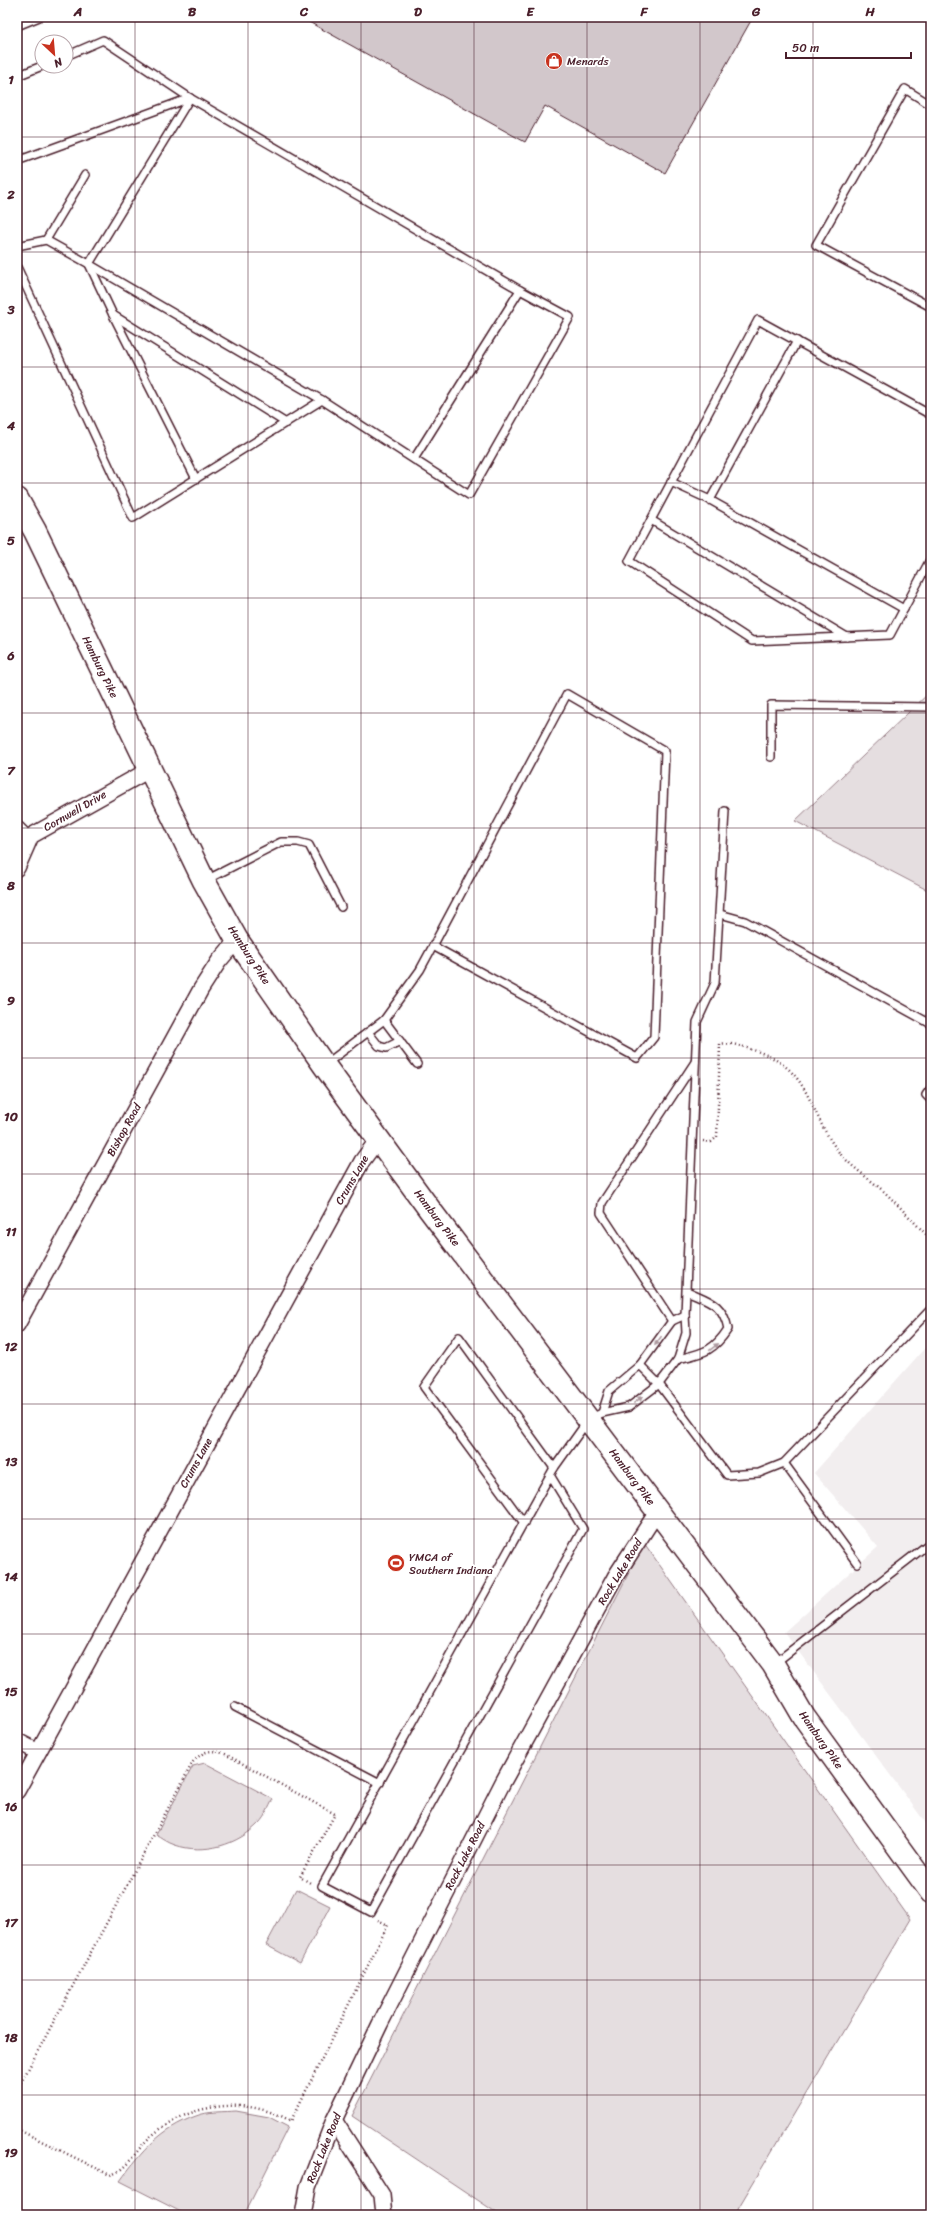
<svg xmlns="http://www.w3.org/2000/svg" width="948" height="2232" viewBox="0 0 948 2232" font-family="Sriracha,sans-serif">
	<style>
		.built { fill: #f2eeef }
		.green { fill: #e5dee0; stroke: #987e86 }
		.building { fill: #d2c7cb; stroke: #4a1f2b }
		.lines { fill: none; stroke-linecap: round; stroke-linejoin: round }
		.lane-casing { stroke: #4a1f2b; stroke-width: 10 }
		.street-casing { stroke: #4a1f2b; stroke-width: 18 }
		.primary-casing { stroke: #4a1f2b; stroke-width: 25 }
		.path { stroke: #4a1f2b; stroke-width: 2.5; stroke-dasharray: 1 3; stroke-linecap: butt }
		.lane { stroke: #fff; stroke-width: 7 }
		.street { stroke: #fff; stroke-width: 15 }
		.primary { stroke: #fff; stroke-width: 22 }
		.oneway { fill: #ae9aa0 }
		.grid { fill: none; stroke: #4a1f2b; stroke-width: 1; stroke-opacity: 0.55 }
		.labels { text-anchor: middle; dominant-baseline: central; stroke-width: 4; stroke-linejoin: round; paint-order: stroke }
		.poi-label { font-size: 11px; fill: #4a1f2b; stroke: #fff; text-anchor: start }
		.street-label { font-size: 11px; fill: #4a1f2b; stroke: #fff }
		.neatline { fill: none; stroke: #4a1f2b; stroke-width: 1.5 }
		.grid-label { font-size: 13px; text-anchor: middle; font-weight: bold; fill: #4a1f2b }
	</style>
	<rect width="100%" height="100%" fill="#fff"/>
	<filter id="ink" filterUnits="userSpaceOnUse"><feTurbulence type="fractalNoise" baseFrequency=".025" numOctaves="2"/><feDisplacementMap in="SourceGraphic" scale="8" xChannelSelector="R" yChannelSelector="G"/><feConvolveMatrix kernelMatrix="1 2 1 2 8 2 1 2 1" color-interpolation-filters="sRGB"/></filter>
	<g filter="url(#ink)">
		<polygon class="built" points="931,1341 931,1830 784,1632 878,1547 814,1473"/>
		<g class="green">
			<polygon points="931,691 931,892 795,821"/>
			<polygon points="644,1543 910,1919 734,2215 500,2215 352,2116"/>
			<path d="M205,1763L273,1799C269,1807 265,1817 259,1823C238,1845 204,1855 175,1845C168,1843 162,1838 156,1835L193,1766Z"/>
			<polygon points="296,1889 330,1906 300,1963 266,1945"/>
			<path d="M236,2111L269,2117L288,2127L244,2215H187L120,2181C141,2152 161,2128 196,2116C208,2111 224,2112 236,2111Z"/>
		</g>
		<polygon class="building" points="300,17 753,17 665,173 545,106 525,142"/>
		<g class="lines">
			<defs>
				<g id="lane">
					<polyline points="17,26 39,17"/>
					<polyline points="66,56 103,40 190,98"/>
					<polyline points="17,76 42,66"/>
					<polyline points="931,105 905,89 816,245 931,307"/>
					<polyline points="17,161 190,98"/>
					<polyline points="46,240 85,175"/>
					<polyline points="17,246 46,240 89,264 322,400 469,495 570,317 520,290 190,98 89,264"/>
					<polyline points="89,264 113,315 286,423"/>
					<polyline points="17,267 133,518 322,400"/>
					<polyline points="113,315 196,479"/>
					<polyline points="931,415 758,320 629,561 752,641 890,635 931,558"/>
					<polyline points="414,459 520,290"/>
					<polyline points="671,482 710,500 904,609"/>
					<polyline points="710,500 797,341"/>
					<polyline points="651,520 847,637"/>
					<polyline points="771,757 771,705 931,707"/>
					<polyline points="206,880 281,842 298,842 309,845 341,907"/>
					<polyline points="720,914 745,921 931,1024"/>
					<polyline points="384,1020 417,1064"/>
					<polyline points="368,1032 379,1046 386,1048 400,1041"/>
					<polyline points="326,1064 384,1020 420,970 433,946 567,694 665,751 654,1037 637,1058 433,946"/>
					<polyline points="931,1088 926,1095 931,1100"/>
					<polyline points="672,1321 601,1213 602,1203 695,1062"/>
					<path d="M678,1359C703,1353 713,1352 728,1329C723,1303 709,1301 687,1291"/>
					<polyline points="640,1365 659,1384 727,1475 759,1473 784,1463 931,1309"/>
					<polyline points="602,1413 609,1391 640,1365 672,1321 685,1315"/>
					<polyline points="784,1463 857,1563"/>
					<polyline points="550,1475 583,1529 371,1912 322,1886 554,1468 589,1419 602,1413 629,1407 659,1384 678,1359 686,1333 685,1315 697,1022 715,983 725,811"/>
					<polyline points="524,1523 424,1387 459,1337 554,1468"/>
					<polyline points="775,1663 931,1542"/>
					<polyline points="235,1707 380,1783"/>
				</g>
				<g id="street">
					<polyline points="17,829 28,840"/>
					<polyline points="17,868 31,836 149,770"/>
					<polyline points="17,1325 201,989 219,961 237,940"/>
					<polyline points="17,1741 38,1752"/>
					<polyline points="17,1791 362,1161 379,1138"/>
					<polyline points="334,2120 382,2195 384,2215"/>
					<polyline points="303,2215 308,2187 334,2120 380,2024 503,1782 615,1577 657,1512"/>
				</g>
				<polyline id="primary" points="17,499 35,531 204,881 237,940 324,1065 430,1210 773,1664 804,1717 931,1892"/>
			</defs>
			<use href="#lane" class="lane-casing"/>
			<use href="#street" class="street-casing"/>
			<use href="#primary" class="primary-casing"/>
			<g class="path">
				<path d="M703,1141L711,1142L717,1137L720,1044C728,1042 742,1046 750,1049C812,1067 805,1107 838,1151C850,1166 867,1177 881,1189C899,1205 914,1223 931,1239"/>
				<path d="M17,2090L193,1762C204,1750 211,1749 225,1754L335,1814L300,1877L312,1884"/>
				<path d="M17,2129L110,2175C127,2170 135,2152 147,2140C186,2103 244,2095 291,2121L388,1925L378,1920"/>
			</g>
			<use href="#lane" class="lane"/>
			<use href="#street" class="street"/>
			<use href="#primary" class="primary"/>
		</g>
		<defs><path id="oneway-solid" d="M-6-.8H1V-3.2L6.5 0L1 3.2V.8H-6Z"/></defs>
		<g class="oneway">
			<use href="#oneway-solid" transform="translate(658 1341) rotate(126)"/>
			<use href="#oneway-solid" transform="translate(714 1347) rotate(-37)"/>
			<use href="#oneway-solid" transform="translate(638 1400) rotate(-38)"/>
		</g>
	</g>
	<path class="grid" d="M135,17V2215M248,17V2215M361,17V2215M474,17V2215M587,17V2215M700,17V2215M813,17V2215M17,137H931M17,252H931M17,367H931M17,483H931M17,598H931M17,713H931M17,828H931M17,943H931M17,1058H931M17,1174H931M17,1289H931M17,1404H931M17,1519H931M17,1634H931M17,1749H931M17,1865H931M17,1980H931M17,2095H931"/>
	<defs>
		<symbol id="shop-disc" viewBox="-11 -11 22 22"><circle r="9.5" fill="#c8321e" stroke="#fff"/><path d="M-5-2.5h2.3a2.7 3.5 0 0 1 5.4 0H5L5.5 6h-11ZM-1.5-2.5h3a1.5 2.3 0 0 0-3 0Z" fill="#fff"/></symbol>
		<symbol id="stadium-disc" viewBox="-11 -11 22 22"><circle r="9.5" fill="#c8321e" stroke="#fff"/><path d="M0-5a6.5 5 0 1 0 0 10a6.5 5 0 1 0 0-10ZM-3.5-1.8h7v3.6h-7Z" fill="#fff"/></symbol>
	</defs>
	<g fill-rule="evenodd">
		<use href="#shop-disc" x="544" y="51" width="20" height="20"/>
		<use href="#stadium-disc" x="386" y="1553" width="20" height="20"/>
	</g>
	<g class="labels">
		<g class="poi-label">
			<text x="567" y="61">Menards</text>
			<text x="409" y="1557">YMCA of<tspan x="409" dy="13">Southern Indiana</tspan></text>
		</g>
		<g class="street-label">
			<text transform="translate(100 667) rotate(64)">Hamburg Pike</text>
			<text transform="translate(75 811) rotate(-30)">Cornwell Drive</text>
			<text transform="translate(249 955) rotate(57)">Hamburg Pike</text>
			<text transform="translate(124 1130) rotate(-61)">Bishop Road</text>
			<text transform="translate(352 1180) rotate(-60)">Crums Lane</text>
			<text transform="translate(437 1218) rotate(53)">Hamburg Pike</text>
			<text transform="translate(196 1463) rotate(-61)">Crums Lane</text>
			<text transform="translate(632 1477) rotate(53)">Hamburg Pike</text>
			<text transform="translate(620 1572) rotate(-59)">Rock Lake Road</text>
			<text transform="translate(821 1740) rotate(55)">Hamburg Pike</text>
			<text transform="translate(465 1856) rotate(-63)">Rock Lake Road</text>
			<text transform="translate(324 2148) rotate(-68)">Rock Lake Road</text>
		</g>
	</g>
	<rect width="948" height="2232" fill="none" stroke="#fff" stroke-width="44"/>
	<g transform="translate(54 54) rotate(154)"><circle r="19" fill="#ffffff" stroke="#b7a5aa"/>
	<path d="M0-3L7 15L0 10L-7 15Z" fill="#c8321e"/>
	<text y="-6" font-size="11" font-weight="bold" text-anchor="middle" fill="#4a1f2b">N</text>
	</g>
	<path d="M786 52v6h125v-6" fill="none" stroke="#4a1f2b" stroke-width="2"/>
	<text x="792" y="52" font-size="12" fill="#4a1f2b" stroke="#ffffff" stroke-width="3" paint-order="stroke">50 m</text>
	<rect x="22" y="22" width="904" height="2188" class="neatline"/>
	<g class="grid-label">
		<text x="78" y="16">A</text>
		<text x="192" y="16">B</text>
		<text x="304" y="16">C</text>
		<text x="418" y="16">D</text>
		<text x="530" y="16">E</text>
		<text x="644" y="16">F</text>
		<text x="756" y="16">G</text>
		<text x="870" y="16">H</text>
		<text x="11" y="84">1</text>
		<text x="11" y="199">2</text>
		<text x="11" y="314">3</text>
		<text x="11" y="430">4</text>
		<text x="11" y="545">5</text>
		<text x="11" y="660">6</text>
		<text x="11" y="775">7</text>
		<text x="11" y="890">8</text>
		<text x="11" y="1005">9</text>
		<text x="11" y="1121">10</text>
		<text x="11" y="1236">11</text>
		<text x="11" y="1351">12</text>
		<text x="11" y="1466">13</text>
		<text x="11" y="1581">14</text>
		<text x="11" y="1696">15</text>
		<text x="11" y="1811">16</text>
		<text x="11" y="1927">17</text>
		<text x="11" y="2042">18</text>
		<text x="11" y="2157">19</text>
	</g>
</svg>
